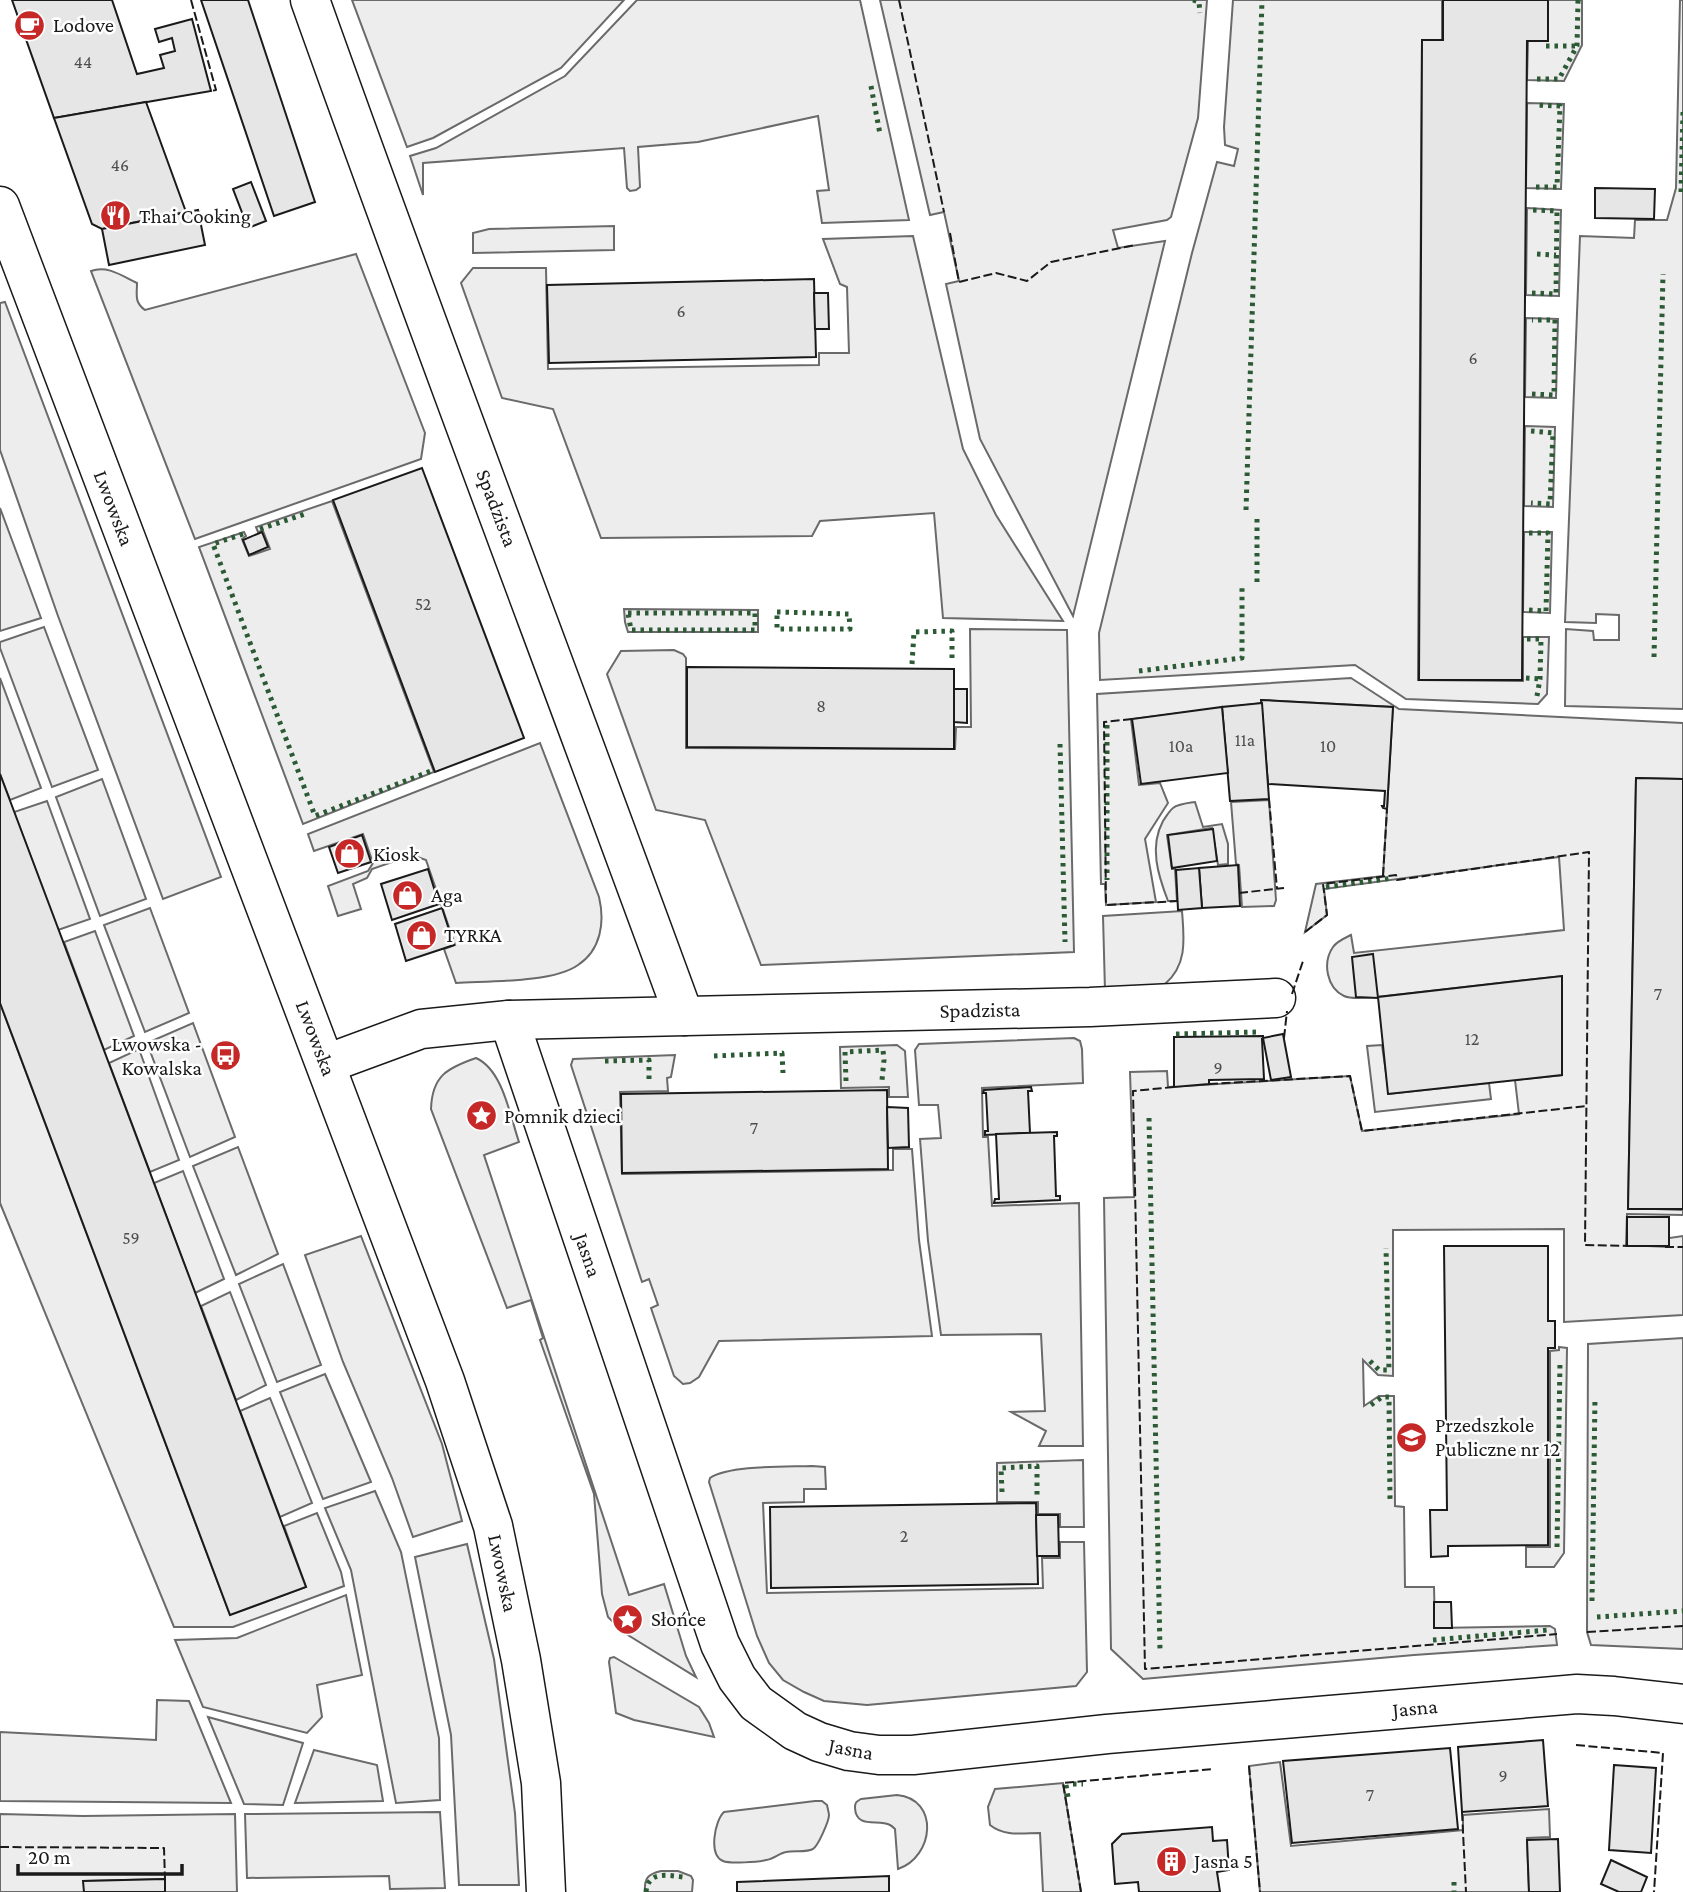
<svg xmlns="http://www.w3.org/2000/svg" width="1683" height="1892" viewBox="0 0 1683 1892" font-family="'Crimson Pro',serif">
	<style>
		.green { fill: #ededed; stroke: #6a6a6a; stroke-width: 2 }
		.building { fill: #e6e6e6; stroke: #1a1a1a; stroke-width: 2 }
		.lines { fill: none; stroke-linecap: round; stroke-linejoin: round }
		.street-casing { stroke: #1a1a1a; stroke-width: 41 }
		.secondary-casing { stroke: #1a1a1a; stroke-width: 41 }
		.street { stroke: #fff; stroke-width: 38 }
		.secondary { stroke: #fff; stroke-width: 38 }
		.hedge { stroke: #2b5a34; stroke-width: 5; stroke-dasharray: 3.5 5; stroke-linecap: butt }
		.fence { stroke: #1a1a1a; stroke-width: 2; stroke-dasharray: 9 3.5; stroke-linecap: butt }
		.labels { text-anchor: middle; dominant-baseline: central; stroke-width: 5; stroke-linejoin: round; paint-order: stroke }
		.number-label { font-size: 18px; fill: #4d4d4d }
		.poi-label { font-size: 21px; fill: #1a1a1a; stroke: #fff; text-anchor: start }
		.street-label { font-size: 21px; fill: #1a1a1a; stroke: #fff }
	</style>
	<rect width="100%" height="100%" fill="#fff"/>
	<g class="green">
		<polygon points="352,0 624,0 561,68 433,138 407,147"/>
		<polygon points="637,0 860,0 909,220 822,223 817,191 829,190 818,116 698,142 638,147 640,187 636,190 630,191 627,188 624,148 423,163 423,195 410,156 436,148 565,76"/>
		<polygon points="880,0 1207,0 1198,118 1171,217 1167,220 1113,230 1118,248 1165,241 1073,616 980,439 946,284 959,281 944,212 930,215"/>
		<polygon points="1233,0 1442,0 1442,40 1422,40 1418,680 1523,681 1523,637 1549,637 1547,694 1538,704 1406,699 1355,665 1100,680 1099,633 1192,253 1217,162 1234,166 1238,149 1225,145 1224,127"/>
		<polygon points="1548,0 1582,0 1582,45 1564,81 1527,80 1528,41 1548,41"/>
		<polygon points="1680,0 1683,0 1683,709 1565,706 1566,629 1593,631 1594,640 1619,640 1619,615 1596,614 1596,623 1565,622 1580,236 1634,238 1635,220 1667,220 1676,188"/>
		<polygon points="1527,103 1564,104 1561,189 1526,188"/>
		<polygon points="1527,208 1561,210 1559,296 1526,295"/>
		<polygon points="614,226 614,250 473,253 473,233 489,229"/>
		<polygon points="913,236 963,449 996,515 1063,621 943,618 934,513 820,521 812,536 601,538 553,409 502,398 461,283 473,268 546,268 548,369 819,365 819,353 849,353 847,287 840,284 823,239"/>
		<path d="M356,254L425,433L421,459L195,539L91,271C108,265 122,276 137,283C137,295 134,302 145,310Z"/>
		<polygon points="5,302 221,877 163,899 58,616 0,450 0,303"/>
		<polygon points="1526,318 1558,319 1556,398 1525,397"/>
		<polygon points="1525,426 1555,427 1553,507 1524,506"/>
		<polygon points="332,501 434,772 303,824 199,547 244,532 246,536 242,539 249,556 270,549 263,531 258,532 256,527"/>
		<polygon points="0,508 41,618 0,631"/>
		<polygon points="1524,532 1552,532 1550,613 1523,612"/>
		<polygon points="624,609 758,610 758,632 628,632 625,622"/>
		<polygon points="44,627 98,770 52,787 0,648 0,642"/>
		<polygon points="970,629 1067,630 1074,952 761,965 705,820 656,810 607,674 621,651 674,650 683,654 686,658 686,748 955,749 956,727 971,727"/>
		<polygon points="0,678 41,788 10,800 0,774"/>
		<path d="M1351,678L1399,709L1683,723V779L1636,778L1628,1208L1683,1210V1215L1627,1214L1626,1245L1669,1247V1238L1683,1236V1315L1564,1322V1229L1393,1230V1376L1378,1375L1363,1360L1364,1406L1379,1396H1394L1395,1506L1404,1507L1405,1587H1434L1435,1628L1550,1626L1555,1629L1557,1645L1414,1655L1143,1679L1111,1649L1104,1198L1134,1197L1130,1072L1167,1071L1168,1087L1350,1076L1362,1131L1519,1114L1515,1080L1562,1075V976L1378,997C1368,997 1353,1000 1344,996C1327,988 1322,963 1333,947C1337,941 1345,938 1351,935L1354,953L1564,930L1559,857L1324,889L1327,915L1305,932L1316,884L1383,876L1393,707L1262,700V703L1131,719L1139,785L1160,783L1168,803L1145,839L1156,902L1106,905L1105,884H1101L1097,694Z"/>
		<path d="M540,743L599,897C605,922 601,950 578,965C553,983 487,981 456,983L444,949L455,945L426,860L412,855L372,869L367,878L353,884L361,909L338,916L328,886L368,871L373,863L363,834L314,851L308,834Z"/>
		<polygon points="102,779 146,899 100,916 56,797"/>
		<polygon points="1269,800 1276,900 1274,906 1242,907 1239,865 1236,864 1231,802"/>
		<polygon points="47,801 90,919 58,930 14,812"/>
		<path d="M1195,802L1203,827L1222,824L1228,844V864L1218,865L1212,828L1167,835L1172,869H1175L1177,901H1168C1158,875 1149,847 1163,821C1166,817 1169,811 1173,808C1178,804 1188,803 1195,802Z"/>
		<polygon points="150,908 189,1013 145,1032 104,925"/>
		<path d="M1182,911C1184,938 1188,964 1165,984L1105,991L1103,916Z"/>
		<polygon points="95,931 134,1036 104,1050 64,942"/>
		<polygon points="0,1003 230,1615 306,1587 284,1526 317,1513 341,1572 344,1586 233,1627 174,1627 0,1203"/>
		<polygon points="193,1023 235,1137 190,1157 147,1043"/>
		<polygon points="1074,1038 1080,1041 1082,1049 1083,1083 982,1088 983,1137 988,1137 992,1206 1079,1203 1083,1446 1039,1446 1046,1431 1011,1412 1045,1411 1041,1334 941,1335 928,1241 920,1139 941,1138 938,1105 919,1105 915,1050 919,1044"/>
		<polygon points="897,1045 905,1051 908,1097 889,1097 889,1087 841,1088 840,1047"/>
		<polygon points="1382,1045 1389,1094 1489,1083 1491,1099 1375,1112 1367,1046"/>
		<polygon points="139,1049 179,1160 150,1172 109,1063"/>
		<polygon points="675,1055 671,1077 667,1078 668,1091 620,1092 622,1174 893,1170 893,1149 912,1149 919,1240 932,1336 719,1341 699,1377 690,1383 683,1384 674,1376 651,1308 658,1305 649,1279 642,1282 571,1065 573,1059"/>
		<path d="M476,1058C503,1070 510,1116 519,1142L484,1155L629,1595L664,1584L686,1656L696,1677L623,1632L608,1617L602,1594L594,1494L540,1340L543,1338L531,1300L507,1308L431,1109C432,1076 447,1068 476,1058Z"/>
		<polygon points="238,1147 278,1254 236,1275 193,1166"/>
		<polygon points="183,1171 224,1279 195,1293 154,1183"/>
		<polygon points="361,1236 442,1444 462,1521 413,1537 392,1478 343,1362 305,1255"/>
		<polygon points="283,1264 321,1365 277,1382 239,1284"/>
		<polygon points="230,1292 266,1385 236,1400 201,1306"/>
		<polygon points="1683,1338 1683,1649 1591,1645 1587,1632 1588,1344"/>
		<polygon points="1559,1347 1567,1348 1564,1553 1554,1567 1526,1567 1526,1547 1550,1547 1550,1351 1559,1350"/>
		<polygon points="325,1374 371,1482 323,1499 280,1392"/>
		<polygon points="270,1398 312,1503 280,1517 240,1411"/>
		<polygon points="1083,1460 1084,1527 1060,1527 1060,1514 1038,1514 1038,1502 997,1502 997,1463"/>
		<path d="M812,1466L825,1467L826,1489H804V1502L763,1503L767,1593L1043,1588L1042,1558H1060V1542H1084L1087,1672L1076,1686L867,1705L824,1701L804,1692L783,1680L769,1663L757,1636L709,1482L710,1478C730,1465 786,1467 812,1466Z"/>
		<polygon points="375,1491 401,1552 439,1738 440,1800 396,1803 351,1570 325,1508"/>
		<polygon points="467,1544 494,1659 515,1813 519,1885 459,1885 451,1735 415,1557"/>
		<polygon points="346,1595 362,1675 317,1685 322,1717 307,1733 203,1707 175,1640 237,1638"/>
		<polygon points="614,1657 699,1707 709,1723 714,1737 634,1720 616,1713 609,1662 610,1658"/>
		<polygon points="157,1700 189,1701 231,1803 0,1801 0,1732 156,1740"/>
		<polygon points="208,1717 303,1743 283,1805 244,1804"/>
		<polygon points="314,1750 377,1765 383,1801 295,1803"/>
		<polygon points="1280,1762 1291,1846 1463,1830 1463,1815 1549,1809 1550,1837 1527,1838 1529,1892 1260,1892 1249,1766"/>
		<path d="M1063,1783L1081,1892H1043L1040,1833C1023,1833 1005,1837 990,1825L988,1807L995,1789Z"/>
		<path d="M897,1795C940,1799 934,1857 898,1869L895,1829C893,1827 892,1826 890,1825C878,1819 856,1829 855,1808C855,1802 856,1802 861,1799Z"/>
		<path d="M815,1801H822L827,1805C827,1805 829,1814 829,1815C829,1821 818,1846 813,1849C805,1853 795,1850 786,1852C779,1853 774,1859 766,1860C758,1862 730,1864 723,1861C708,1855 715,1820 724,1812Z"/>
		<polygon points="440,1812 445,1888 390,1889 389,1876 247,1878 245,1814"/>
		<polygon points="0,1814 83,1816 235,1814 237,1892 165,1892 165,1879 84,1881 84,1892 0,1892"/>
		<path d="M661,1871H678L691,1876L693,1880L692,1892H645C644,1878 648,1874 661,1871Z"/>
	</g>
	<g class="building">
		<polygon points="12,0 112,0 137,74 164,68 160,55 175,51 172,38 159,42 155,29 192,19 211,91 54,118"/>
		<polygon points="201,0 248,0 315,202 274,216"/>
		<polygon points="1443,0 1548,0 1548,41 1527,41 1522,680 1419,680 1422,40 1443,40"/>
		<polygon points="146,102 186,212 102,229 92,224 54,118"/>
		<polygon points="251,182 266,221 248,228 233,189"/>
		<polygon points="1595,188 1655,189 1654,219 1595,218"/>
		<polygon points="198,210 205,245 109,265 102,229"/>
		<polygon points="814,279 816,357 549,363 547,285"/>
		<polygon points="814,293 828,293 829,329 815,329"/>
		<polygon points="422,468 524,738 435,772 333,500"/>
		<polygon points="262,532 268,547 249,555 243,540"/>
		<polygon points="687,667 954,669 954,749 687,747"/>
		<polygon points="954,689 967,689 967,723 954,722"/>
		<polygon points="1261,700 1393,707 1387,809 1383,808 1382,806 1384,806 1385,791 1268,784"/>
		<polygon points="1262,703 1269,799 1230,801 1222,707"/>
		<polygon points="1222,707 1228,773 1141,784 1132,719"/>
		<polygon points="0,774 306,1587 230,1615 0,1003"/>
		<polygon points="1636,778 1683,779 1683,1209 1628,1209"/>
		<polygon points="1213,829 1217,861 1172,868 1168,835"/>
		<polygon points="362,835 371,862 338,873 329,847"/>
		<polygon points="1238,865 1240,906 1202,908 1199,868"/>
		<polygon points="1199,868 1202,908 1178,910 1176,870"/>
		<polygon points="428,869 439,904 392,920 381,884"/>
		<polygon points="442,908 454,945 406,961 395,924"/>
		<polygon points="1373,954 1378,998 1356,997 1352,957"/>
		<polygon points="1562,976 1562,1075 1388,1094 1378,997"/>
		<polygon points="1283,1034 1291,1077 1271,1080 1263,1038"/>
		<polygon points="1263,1036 1263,1039 1262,1039 1264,1079 1209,1080 1209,1084 1174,1087 1174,1037"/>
		<polygon points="1031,1087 1032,1091 1028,1091 1030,1133 985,1135 985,1131 988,1131 986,1093 983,1093 984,1090"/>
		<polygon points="887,1090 888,1169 622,1173 621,1094"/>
		<polygon points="887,1107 908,1108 909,1147 888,1148"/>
		<polygon points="1057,1132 1057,1136 1054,1136 1056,1196 1060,1196 1060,1200 994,1203 995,1199 999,1199 996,1134"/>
		<rect x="1627" y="1217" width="42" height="29"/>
		<polygon points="1444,1246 1548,1246 1548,1321 1555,1321 1555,1348 1548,1348 1548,1545 1448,1546 1448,1556 1431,1557 1430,1510 1447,1510"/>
		<polygon points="1036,1503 1038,1584 771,1588 770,1507"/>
		<polygon points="1036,1515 1058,1515 1059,1556 1037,1556"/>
		<polygon points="1434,1602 1451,1602 1452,1628 1434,1628"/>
		<polygon points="1543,1740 1548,1806 1462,1812 1458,1747"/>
		<polygon points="1450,1748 1458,1829 1292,1843 1283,1761"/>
		<polygon points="1614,1765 1656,1768 1651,1853 1609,1850"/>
		<polygon points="1212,1827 1213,1841 1227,1840 1229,1870 1217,1872 1220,1892 1139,1892 1138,1882 1115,1884 1112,1844 1122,1834"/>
		<polygon points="1558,1839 1560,1892 1529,1892 1527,1840"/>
		<polygon points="1611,1860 1647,1877 1641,1892 1619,1892 1601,1884"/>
		<polygon points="889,1876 889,1892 737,1892 737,1882"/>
		<polygon points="165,1879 165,1892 84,1892 83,1881"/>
	</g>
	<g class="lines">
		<defs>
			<g id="street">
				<path d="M310,0C431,340 560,677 684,1016"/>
				<polyline points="509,1020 720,1644 737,1678 756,1703 795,1731 819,1742 849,1751 879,1755 913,1755 1107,1734 1577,1694 1614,1696 1683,1704"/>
				<polyline points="326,1064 421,1029 509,1020 1090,1007 1276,998"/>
			</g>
			<polyline id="secondary" points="0,206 445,1381 493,1526 521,1660 541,1783 546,1892"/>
		</defs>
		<use href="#street" class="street-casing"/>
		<use href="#secondary" class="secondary-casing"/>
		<use href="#street" class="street"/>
		<use href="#secondary" class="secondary"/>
		<g class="hedge">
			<polyline points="1193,0 1199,2 1200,13"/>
			<polyline points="1546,46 1577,46"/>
			<polyline points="1537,79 1559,79 1577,46 1578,0"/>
			<polyline points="871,86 880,134"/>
			<polyline points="1536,187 1557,187 1560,106 1536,105"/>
			<polyline points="1681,192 1683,112"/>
			<polyline points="1537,254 1556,255"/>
			<polyline points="1532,293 1556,294 1557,211 1533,210"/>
			<polyline points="1532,394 1554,395 1555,320 1532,320"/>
			<polyline points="1531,431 1553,433 1550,504 1531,503"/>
			<polyline points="1246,510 1262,0"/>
			<polyline points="1257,519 1257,582"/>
			<polyline points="260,529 308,513"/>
			<polyline points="1529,533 1548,533 1546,611 1529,610"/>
			<polyline points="243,534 213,544 315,816 431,771"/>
			<polygon points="777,612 849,614 850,629 777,629"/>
			<polygon points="628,613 755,613 755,630 631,630"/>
			<polyline points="1527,639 1541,639 1540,679 1537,696"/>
			<polyline points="1654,657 1663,274"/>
			<polyline points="912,664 914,632 952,631 952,663"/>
			<polyline points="1139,671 1242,658 1242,587"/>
			<polyline points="1526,678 1540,679"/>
			<polyline points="1107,725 1107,880"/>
			<polyline points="1060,744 1065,942"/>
			<polyline points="1326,887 1393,878"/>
			<polyline points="1176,1034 1259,1032"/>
			<polyline points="714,1056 782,1053 783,1073"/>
			<polyline points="605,1061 649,1060 649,1084"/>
			<polyline points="846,1081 845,1052 883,1050 884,1060 882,1080"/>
			<polyline points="1149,1118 1160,1650"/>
			<polyline points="1370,1361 1379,1370 1389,1370 1386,1248"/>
			<polyline points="1371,1405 1382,1397 1389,1397 1390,1501"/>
			<polyline points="1002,1492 1001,1468 1037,1466 1037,1498"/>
			<polyline points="1557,1547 1560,1362"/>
			<polyline points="1592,1601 1595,1398"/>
			<polyline points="1597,1617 1683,1611"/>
			<polyline points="1433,1640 1548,1630"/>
			<polyline points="1073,1784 1083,1784"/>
			<polyline points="1066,1785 1068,1797"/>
			<polyline points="1454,1882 1454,1892"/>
			<path d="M646,1892C648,1871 666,1875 683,1877"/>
		</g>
		<g class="fence">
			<polyline points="191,0 216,90 211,91"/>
			<polyline points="899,0 944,212"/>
			<polyline points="950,233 959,282 996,273 1027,281 1051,262 1135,245"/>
			<polyline points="1132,719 1104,722 1106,905 1178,901"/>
			<polyline points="1269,799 1277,889"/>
			<polyline points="1383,876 1387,809"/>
			<polyline points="1239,893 1284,888"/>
			<polyline points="1305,932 1327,915 1323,884 1396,875 1397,880 1589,852 1585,1245 1630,1246"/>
			<polyline points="1292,994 1303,961"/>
			<polyline points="1284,1038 1287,1011"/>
			<polyline points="1209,1084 1350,1076 1362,1131 1586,1106"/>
			<polyline points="1174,1087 1133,1091 1145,1669 1557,1634"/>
			<polyline points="1665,1247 1683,1247"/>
			<polyline points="1587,1632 1683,1626"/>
			<polyline points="1576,1745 1663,1753 1654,1892"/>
			<polyline points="1249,1766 1260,1892"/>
			<polyline points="1462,1812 1466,1892"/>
			<polyline points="0,1847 164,1848 165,1879"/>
			<polyline points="1081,1892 1063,1783 1214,1769"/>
		</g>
	</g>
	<defs>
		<symbol id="cafe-disc" viewBox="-11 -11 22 22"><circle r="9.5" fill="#c62828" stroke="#fff"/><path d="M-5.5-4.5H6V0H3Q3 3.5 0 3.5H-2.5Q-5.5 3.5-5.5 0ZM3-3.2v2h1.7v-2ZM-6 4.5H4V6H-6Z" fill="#fff"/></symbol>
		<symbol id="restaurant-disc" viewBox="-11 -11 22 22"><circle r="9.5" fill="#c62828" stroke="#fff"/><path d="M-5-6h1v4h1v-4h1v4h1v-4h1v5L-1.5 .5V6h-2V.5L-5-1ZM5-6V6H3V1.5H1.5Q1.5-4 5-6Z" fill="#fff"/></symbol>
		<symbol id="shop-disc" viewBox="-11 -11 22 22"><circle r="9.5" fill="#c62828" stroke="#fff"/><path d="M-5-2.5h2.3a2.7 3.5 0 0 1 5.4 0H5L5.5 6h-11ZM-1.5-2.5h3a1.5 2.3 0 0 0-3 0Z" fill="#fff"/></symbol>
		<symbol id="bus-disc" viewBox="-11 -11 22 22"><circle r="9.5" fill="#c62828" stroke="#fff"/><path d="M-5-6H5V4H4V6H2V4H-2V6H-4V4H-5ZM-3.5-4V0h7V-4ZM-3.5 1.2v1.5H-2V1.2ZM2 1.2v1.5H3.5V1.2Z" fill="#fff"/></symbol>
		<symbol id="sight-disc" viewBox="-11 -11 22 22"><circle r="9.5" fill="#c62828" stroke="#fff"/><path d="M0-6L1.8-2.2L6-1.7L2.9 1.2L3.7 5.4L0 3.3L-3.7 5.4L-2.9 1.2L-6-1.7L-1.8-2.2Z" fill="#fff"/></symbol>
		<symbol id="school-disc" viewBox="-11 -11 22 22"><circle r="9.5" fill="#c62828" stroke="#fff"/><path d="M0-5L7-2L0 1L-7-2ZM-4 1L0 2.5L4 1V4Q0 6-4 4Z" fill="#fff"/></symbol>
		<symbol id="building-disc" viewBox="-11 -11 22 22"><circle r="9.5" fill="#c62828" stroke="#fff"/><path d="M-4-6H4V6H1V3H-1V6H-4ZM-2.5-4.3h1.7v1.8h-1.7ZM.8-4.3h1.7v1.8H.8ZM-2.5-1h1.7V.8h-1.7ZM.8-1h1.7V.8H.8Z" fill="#fff"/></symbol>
	</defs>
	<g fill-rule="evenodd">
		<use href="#cafe-disc" x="12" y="8" width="35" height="35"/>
		<use href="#restaurant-disc" x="98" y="198" width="35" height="35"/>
		<use href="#shop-disc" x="332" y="836" width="35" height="35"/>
		<use href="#shop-disc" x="390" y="878" width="35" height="35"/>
		<use href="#shop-disc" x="404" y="918" width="35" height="35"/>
		<use href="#bus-disc" x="208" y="1038" width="35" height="35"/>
		<use href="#sight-disc" x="464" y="1098" width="35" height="35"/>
		<use href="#school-disc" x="1394" y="1420" width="35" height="35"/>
		<use href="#sight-disc" x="610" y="1602" width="35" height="35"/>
		<use href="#building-disc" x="1154" y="1844" width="35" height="35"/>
	</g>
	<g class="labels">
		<g class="number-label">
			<text x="83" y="62">44</text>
			<text x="120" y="165">46</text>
			<text x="681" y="311">6</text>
			<text x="1473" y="358">6</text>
			<text x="423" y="604">52</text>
			<text x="821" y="706">8</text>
			<text x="1245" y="740">11a</text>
			<text x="1181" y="746">10a</text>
			<text x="1328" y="746">10</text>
			<text x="1658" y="994">7</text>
			<text x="1472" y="1039">12</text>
			<text x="1218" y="1068">9</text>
			<text x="754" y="1128">7</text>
			<text x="131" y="1238">59</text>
			<text x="904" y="1536">2</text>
			<text x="1503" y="1776">9</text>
			<text x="1370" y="1795">7</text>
		</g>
		<g class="poi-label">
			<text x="53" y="25">Lodove</text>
			<text x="139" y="216">Thai Cooking</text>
			<text x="373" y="854">Kiosk</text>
			<text x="431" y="895">Aga</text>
			<text x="444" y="935">TYRKA</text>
			<text x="202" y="1044" text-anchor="end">Lwowska -<tspan x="202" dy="24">Kowalska</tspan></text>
			<text x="504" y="1116">Pomnik dzieci</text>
			<text x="1435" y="1425">Przedszkole<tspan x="1435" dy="24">Publiczne nr 12</tspan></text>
			<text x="651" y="1619">Słońce</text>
			<text x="1194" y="1861">Jasna 5</text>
		</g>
		<g class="street-label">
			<text transform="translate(114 508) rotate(69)">Lwowska</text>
			<text transform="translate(497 508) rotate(69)">Spadzista</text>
			<text transform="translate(980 1010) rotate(-1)">Spadzista</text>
			<text transform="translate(316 1038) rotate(69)">Lwowska</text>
			<text transform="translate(588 1255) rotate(71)">Jasna</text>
			<text transform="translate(503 1573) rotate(78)">Lwowska</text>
			<text transform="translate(1415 1708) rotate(-5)">Jasna</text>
			<text transform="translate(851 1749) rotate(11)">Jasna</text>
		</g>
	</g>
	<path d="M18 1864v10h164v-10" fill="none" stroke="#1a1a1a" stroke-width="3.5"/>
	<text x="28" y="1864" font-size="21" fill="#1a1a1a" stroke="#ffffff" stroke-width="5" paint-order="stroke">20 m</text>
</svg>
